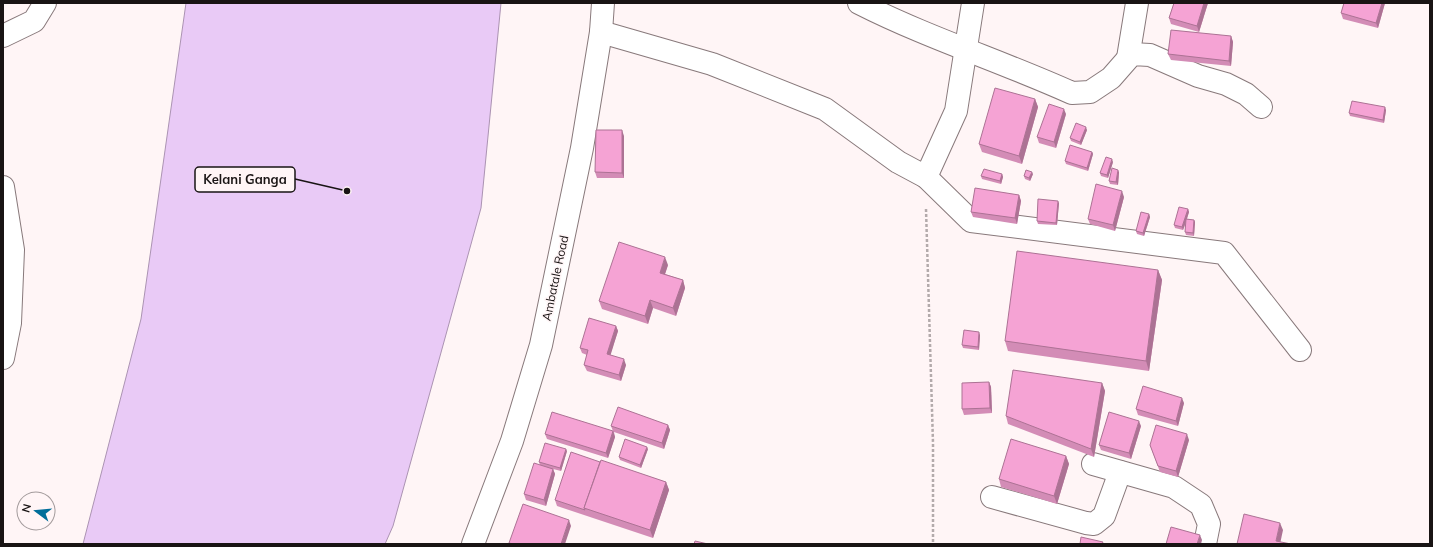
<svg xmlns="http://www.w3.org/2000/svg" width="1433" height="547" viewBox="0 0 1433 547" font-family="Mulish,sans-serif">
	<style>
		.water { fill: #e9caf6; stroke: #ab93b2 }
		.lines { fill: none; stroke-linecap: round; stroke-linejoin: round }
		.minor-casing { stroke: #88797b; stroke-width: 24 }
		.primary-casing { stroke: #88797b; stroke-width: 24 }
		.path { stroke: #b3aaab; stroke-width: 2.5; stroke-dasharray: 3 2; stroke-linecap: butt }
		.minor { stroke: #fff; stroke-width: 22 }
		.primary { stroke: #fff; stroke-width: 22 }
		.wall { fill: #d38cb6 }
		.shaded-wall { fill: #ac7294 }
		.building { fill: #f5a3d4; stroke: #ac7294 }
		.labels { text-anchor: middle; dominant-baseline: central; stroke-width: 3; stroke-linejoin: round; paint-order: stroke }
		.street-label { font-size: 12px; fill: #191414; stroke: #fff5f6 }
		.leader { fill: none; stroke: #191414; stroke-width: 1.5 }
		.callout-dot { fill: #191414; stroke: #fff5f6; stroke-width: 1.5 }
		.callout { fill: #fff5f6; stroke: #191414; stroke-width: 1.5 }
		.callout-label { font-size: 13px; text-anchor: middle; font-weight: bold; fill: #191414 }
	</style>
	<rect width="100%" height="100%" fill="#fff5f6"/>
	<polygon class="water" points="186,3 501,3 481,208 393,526 385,544 83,544 141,319"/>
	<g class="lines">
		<defs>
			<g id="minor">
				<path d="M859,3C928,38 1001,61 1072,93L1090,92L1111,78L1132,54L1150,55L1198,76L1226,84L1246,94L1261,107"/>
				<polyline points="601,32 712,64 825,109 898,162 926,177 971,221 1224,253 1300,350"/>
				<polyline points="3,36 34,21 45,3"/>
				<polyline points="1128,58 1137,3"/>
				<polyline points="926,177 956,111 973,3"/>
				<polyline points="3,187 13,250 10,323 3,358"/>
				<polyline points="1093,464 1174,487 1201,505 1209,524 1205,544"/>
				<polyline points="992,497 1086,523 1094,524 1104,516 1120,472"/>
			</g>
			<polyline id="primary" points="473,544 512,441 541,345 582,148 601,32 603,3"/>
		</defs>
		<use href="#minor" class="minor-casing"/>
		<use href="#primary" class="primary-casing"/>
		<polyline class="path" points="926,209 933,443 933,544"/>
		<use href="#minor" class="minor"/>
		<use href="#primary" class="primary"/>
	</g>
	<g class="wall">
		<polygon points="1174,3 1208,3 1199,32 1171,24 1169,18"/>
		<polygon points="1344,3 1385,3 1378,28 1343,19 1341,13"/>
		<polygon points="1231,36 1233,42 1231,66 1171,60 1168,54"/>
		<polygon points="1035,99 1038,107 1022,164 982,152 979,144"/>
		<polygon points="1386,110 1384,123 1350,116 1349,113"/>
		<polygon points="1066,114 1056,148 1039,143 1037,137"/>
		<polygon points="1087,130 1081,145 1071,141 1070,138"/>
		<polygon points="624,136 624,178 597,178 595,172"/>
		<polygon points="1092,152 1093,154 1088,171 1066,164 1065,161"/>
		<polygon points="1113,162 1108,178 1101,176 1100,173"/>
		<polygon points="1119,172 1118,185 1110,184 1109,181"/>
		<polygon points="1002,174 1003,177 1001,184 982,179 981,176"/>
		<polygon points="1033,174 1030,181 1025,179 1024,176"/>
		<polygon points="1019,195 1021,201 1017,224 973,217 971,212"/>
		<polygon points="1124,197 1115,231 1090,224 1088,219"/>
		<polygon points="1059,203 1057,225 1038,224 1037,221"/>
		<polygon points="1188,209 1189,212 1187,219 1194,220 1195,222 1194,236 1186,235 1185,232 1186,223 1183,230 1175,228 1174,225"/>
		<polygon points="1149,214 1150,217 1144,236 1137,234 1136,231"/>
		<polygon points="668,265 665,274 683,280 685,288 676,316 653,308 648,324 602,309 599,301"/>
		<polygon points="1158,270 1162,280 1149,371 1008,351 1005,341"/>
		<polygon points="616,326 618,331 610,355 626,365 621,381 587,371 584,365 587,355 582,353 580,348"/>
		<polygon points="980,335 979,350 963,348 962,345"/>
		<polygon points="989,382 991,387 992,413 964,415 962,409"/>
		<polygon points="1102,383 1105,391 1094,457 1008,424 1006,416"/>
		<polygon points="1184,403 1178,426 1138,415 1136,409"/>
		<polygon points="668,425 670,430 664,449 614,432 615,437 608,458 547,439 545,434 613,431 611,426"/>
		<polygon points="1141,426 1131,459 1101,450 1099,445"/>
		<polygon points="1189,440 1178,477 1160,472 1150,445"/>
		<polygon points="648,449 641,468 620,460 619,457"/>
		<polygon points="567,451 561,471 553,469 555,474 546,506 526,500 524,494 540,465 539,462"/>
		<polygon points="1066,456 1069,464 1057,504 1001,487 999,479"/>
		<polygon points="600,462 666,482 669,490 653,538 557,506 555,500"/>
	</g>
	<g class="shaded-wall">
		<polygon points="1204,3 1208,3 1199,32 1197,26"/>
		<polygon points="1382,3 1385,3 1378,28 1376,23"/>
		<polygon points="1231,36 1233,42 1231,66 1229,61"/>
		<polygon points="1035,99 1038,107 1022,164 1019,156"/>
		<polygon points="1385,107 1386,110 1384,123 1383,120"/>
		<polygon points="1064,109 1066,114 1056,148 1054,142"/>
		<polygon points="1086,127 1087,130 1081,145 1080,142"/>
		<polygon points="622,130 624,136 624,178 622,173"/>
		<polygon points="1092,152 1093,154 1088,171 1087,168"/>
		<polygon points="1112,159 1113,162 1108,178 1107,175"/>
		<polygon points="1118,170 1119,172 1118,185 1116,182"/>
		<polygon points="1032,172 1033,174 1030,181 1029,178"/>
		<polygon points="1002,174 1003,177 1001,184 1000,181"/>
		<polygon points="1122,191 1124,197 1115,231 1113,225"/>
		<polygon points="1019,195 1021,201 1017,224 1015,218"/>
		<polygon points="1058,201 1059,203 1057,225 1056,223"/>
		<polygon points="1188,209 1189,212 1183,230 1182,227"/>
		<polygon points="1149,214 1150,217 1144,236 1143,233"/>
		<polygon points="1194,220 1195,222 1194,236 1193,233"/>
		<polygon points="665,257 668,265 663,280 660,273"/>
		<polygon points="1158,270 1162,280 1149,371 1146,361"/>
		<polygon points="683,280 685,288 676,316 673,308"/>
		<polygon points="650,300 653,308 648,324 645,316"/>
		<polygon points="616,326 618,331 609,360 607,354"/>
		<polygon points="979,332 980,335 979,350 978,347"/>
		<polygon points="624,359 626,365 621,381 619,375"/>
		<polygon points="989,382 991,387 992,413 990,408"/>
		<polygon points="1102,383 1105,391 1094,457 1091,449"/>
		<polygon points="1182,398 1184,403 1178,426 1176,421"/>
		<polygon points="1139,421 1141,426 1131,459 1129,453"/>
		<polygon points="668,425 670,430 664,449 662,443"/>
		<polygon points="613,431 615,437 608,458 606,453"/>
		<polygon points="1187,434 1189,440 1178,477 1176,471"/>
		<polygon points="647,447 648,449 641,468 640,465"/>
		<polygon points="566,449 567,451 561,471 560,468"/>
		<polygon points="1066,456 1069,464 1057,504 1054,496"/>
		<polygon points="553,469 555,474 546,506 544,500"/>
		<polygon points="666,482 669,490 653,538 650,530"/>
		<polygon points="569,520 571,526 565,544 561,544"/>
		<polygon points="1280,523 1283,530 1280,544 1276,541"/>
		<polygon points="1200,535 1202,540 1201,544 1197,544"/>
	</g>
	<g class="building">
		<polygon points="1174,3 1204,3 1197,26 1169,18"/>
		<polygon points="1344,3 1382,3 1376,23 1341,13"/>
		<polygon points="1171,30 1231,36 1229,61 1168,54"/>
		<polygon points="995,88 1035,99 1019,156 979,144"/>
		<polygon points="1352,101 1385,107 1383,120 1349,113"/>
		<polygon points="1049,104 1064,109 1054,142 1037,137"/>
		<polygon points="1076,123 1086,127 1080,142 1070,138"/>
		<polygon points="596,130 622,130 622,173 595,172"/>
		<polygon points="1070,145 1092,152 1087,168 1065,161"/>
		<polygon points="1106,157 1112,159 1107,175 1100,173"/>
		<polygon points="1112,168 1118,170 1116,182 1109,181"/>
		<polygon points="984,169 1002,174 1000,181 981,176"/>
		<polygon points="1026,170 1032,172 1029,178 1024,176"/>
		<polygon points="1096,184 1122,191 1113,225 1088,219"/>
		<polygon points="975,188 1019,195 1015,218 971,212"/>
		<polygon points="1038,199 1058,201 1056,223 1037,221"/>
		<polygon points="1179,207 1188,209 1182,227 1174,225"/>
		<polygon points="1141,212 1149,214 1143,233 1136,231"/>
		<polygon points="1186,219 1194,220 1193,233 1185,232"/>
		<polygon points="619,242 665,257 660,273 683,280 673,308 650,300 645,316 599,301"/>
		<polygon points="1017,251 1158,270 1146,361 1005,341"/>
		<polygon points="589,318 616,326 607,354 624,359 619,375 584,365 588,350 580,348"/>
		<polygon points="964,330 979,332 978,347 962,345"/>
		<polygon points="1013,370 1102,383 1091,449 1006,416"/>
		<polygon points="989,382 990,408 962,409 962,383"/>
		<polygon points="1143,386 1182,398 1176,421 1136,409"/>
		<polygon points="618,407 668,425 662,443 611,426"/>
		<polygon points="552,412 613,431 606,453 545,434"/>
		<polygon points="1109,412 1139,421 1129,453 1099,445"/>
		<polygon points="1156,425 1187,434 1176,471 1158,466 1150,445"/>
		<polygon points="625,439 647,447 640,465 619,457"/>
		<polygon points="1011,439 1066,456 1054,496 999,479"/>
		<polygon points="545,443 566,449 560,468 539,462"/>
		<polygon points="571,452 600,462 584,508 585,510 555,500"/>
		<polygon points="601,460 666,482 650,530 584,508"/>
		<polygon points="534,463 553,469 544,500 524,494"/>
		<polygon points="523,504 569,520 561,544 513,544 509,543"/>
		<polygon points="1244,514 1280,523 1276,541 1291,544 1237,544"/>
		<polygon points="1171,527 1200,535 1197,544 1166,544"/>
		<polygon points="1081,537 1103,542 1102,544 1080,544"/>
		<polygon points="695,541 708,544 694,544"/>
	</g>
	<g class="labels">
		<g class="street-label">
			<text transform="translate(555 278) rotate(-78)">Ambatale Road</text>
		</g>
	</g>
	<path class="leader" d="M347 191L295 179"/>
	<circle class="callout-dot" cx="347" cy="191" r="4"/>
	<rect class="callout" x="195" y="167" width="100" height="25" rx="4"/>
	<g class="callout-label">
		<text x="245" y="184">Kelani Ganga</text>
	</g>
	<rect width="1433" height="547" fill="none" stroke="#191414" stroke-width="8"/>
	<g transform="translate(36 511) rotate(286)"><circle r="19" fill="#fff5f6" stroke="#a39b9c"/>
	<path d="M0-3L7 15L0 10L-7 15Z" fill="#006e9a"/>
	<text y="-6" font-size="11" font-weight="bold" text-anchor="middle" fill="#191414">N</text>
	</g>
</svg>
